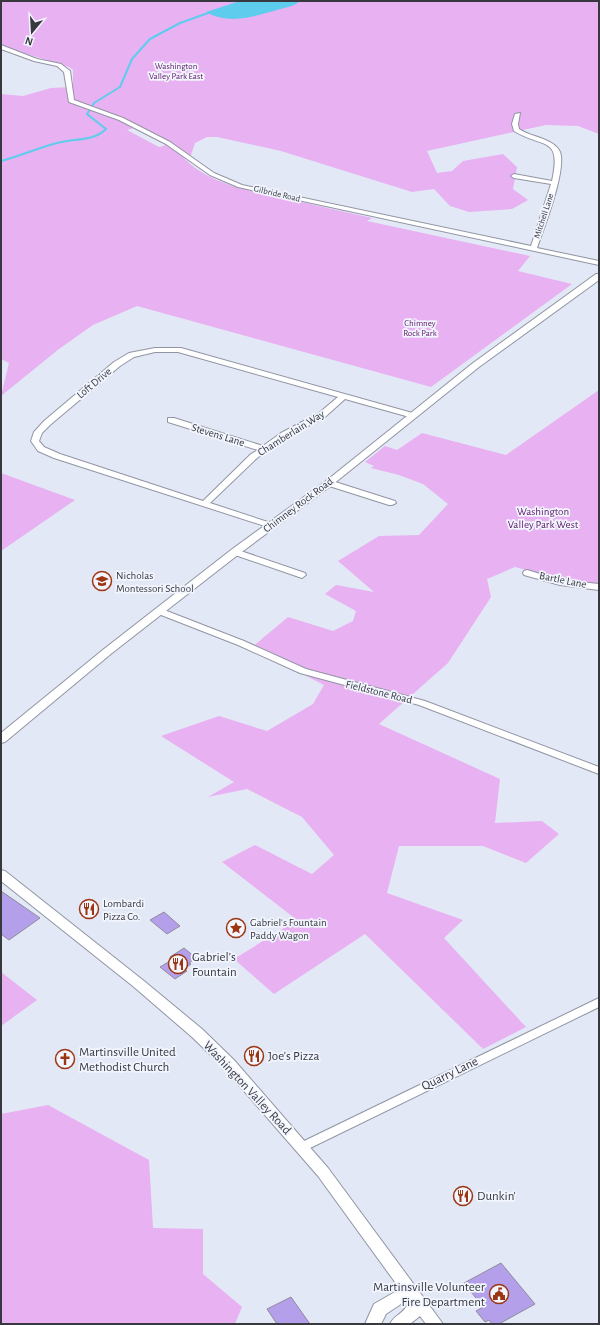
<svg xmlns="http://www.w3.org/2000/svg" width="600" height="1325" viewBox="0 0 600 1325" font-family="'Alegreya Sans',sans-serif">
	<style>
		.green { fill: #e8b1f1; fill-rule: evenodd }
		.water { fill: #5ecced }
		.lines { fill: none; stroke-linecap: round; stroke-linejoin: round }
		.stream { stroke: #5ecced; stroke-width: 2 }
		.building { fill: #b49feb; stroke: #908c9a }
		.minor-casing { stroke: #9195a3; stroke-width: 2 }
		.tertiary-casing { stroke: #9195a3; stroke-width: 2 }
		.minor { fill: #fff; fill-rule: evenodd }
		.tertiary { fill: #fff; fill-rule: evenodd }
		.labels { text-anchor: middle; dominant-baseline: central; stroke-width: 3.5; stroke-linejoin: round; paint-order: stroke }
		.far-park-label { font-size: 9px; fill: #5b1766; stroke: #f2f5fe }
		.far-street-label { font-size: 9px; fill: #37393f; stroke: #f2f5fe }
		.street-label { font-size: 11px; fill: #37393f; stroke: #f2f5fe }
		.park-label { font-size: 11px; fill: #5b1766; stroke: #f2f5fe }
		.poi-label { font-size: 11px; fill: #37393f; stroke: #f2f5fe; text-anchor: start }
		.near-poi-label { font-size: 13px; fill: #37393f; stroke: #f2f5fe; text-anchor: start }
		.near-street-label { font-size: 13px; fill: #37393f; stroke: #f2f5fe }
	</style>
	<rect width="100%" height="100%" fill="#e3e8f6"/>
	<g class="green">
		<path d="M1,1H599V134L578,126L546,125L427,151L437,173L452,171L463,161L503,154L517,167L513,189L528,200L512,209L469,212L450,206L434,189L412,192L281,151L217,137H207L195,143L191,155L183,157C210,186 251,190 288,199C316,205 344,212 372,218L367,221L530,256L518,271L572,284L431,387L137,306L93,325L59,349L1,396L9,363L1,359V94L23,96L51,88L73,87V70L69,67L1,46ZM134,128L166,145L159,147L127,130Z"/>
		<polygon points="599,390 599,587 567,581 515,567 487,579 491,597 448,663 379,724 500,779 495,823 542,821 559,834 526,863 483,846 399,846 387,893 463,920 444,938 526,1027 483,1049 365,934 274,994 234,959 297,920 222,862 255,845 312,874 334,855 302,817 247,789 208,797 234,782 161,736 219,716 267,731 313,704 324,685 251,648 288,617 333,631 353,621 356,611 325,594 336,585 374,592 338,561 379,536 419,535 448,504 423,484 399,475 371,468 374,466 365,462 385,446 397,450 422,433 506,455"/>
		<polygon points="1,473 75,500 1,551"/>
		<polygon points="1,972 37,1000 1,1026"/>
		<polygon points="48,1105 149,1160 153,1228 203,1229 203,1274 242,1307 235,1324 1,1324 1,1114"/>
	</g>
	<path class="water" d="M240,1H300C294,7 285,7 277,10C253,17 229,25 206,12Z"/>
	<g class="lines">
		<path class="stream" d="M1,161C20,156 38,148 57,143C73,138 93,142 106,129L87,114L94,103L120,87L132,59L150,39L180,23L211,12"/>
	</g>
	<g class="building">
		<polygon points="1,891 40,918 9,940 1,934"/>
		<polygon points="164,912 180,926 167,934 150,920"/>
		<polygon points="184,948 196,958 189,963 191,964 184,969 187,971 175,979 160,967 170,961 170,957"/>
		<polygon points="501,1263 535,1304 499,1324 492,1324 489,1320 485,1322 476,1311 483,1307 464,1283"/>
		<polygon points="291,1297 310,1324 277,1324 267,1309"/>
	</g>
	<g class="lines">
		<defs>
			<g id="minor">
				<path d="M1,45L37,59L61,64L70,71L74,100L123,118L170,142L214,173L242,185L531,246L551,184L514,178L511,176L514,174L552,181C562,135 543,149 514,131L512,124L515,114L520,113L518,124L519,129C531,137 551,138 559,150C569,165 543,230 537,248L599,261V265L238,187L210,175L166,144L119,120L69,102L64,72L57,66L34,61L1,49Z"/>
				<path d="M155,348H181L416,414L417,416L413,418L345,399L325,417L287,437L257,458L210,503L274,524L275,526L274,528H271L54,458L38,451L31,441L34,432L44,421L114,362L129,353ZM155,352H178L338,397L319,413L281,433L263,446L174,418H168V422L258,450L251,454L203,501L60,454L44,447L39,441L42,433L50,425L120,366L134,357Z"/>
				<polygon points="326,481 332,481 395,501 396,503 392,505 389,505 326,485 325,483"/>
				<polygon points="232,550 238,550 305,573 306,575 302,578 299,577 232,554 231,552"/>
				<polygon points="527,570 560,580 599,584 599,590 560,585 524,575 523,573 524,571"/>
				<polygon points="159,608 244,641 306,669 425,701 599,767 599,774 419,705 300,673 238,645 156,613 155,611 156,609"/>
				<polygon points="599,998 599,1007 306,1150 302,1152 298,1150 296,1147 298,1144"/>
			</g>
			<g id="tertiary">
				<polygon points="596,274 599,274 599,280 479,367 332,485 239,554 112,653 5,742 1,743 1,733 104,649 231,550 326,481 473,363"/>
				<path d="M1,870L5,871L144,981L202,1029L234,1060L328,1168L443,1324H426L420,1316L410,1324H390C394,1315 405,1313 408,1303L404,1302L386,1314L381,1324H365L374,1304L400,1289L318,1176L224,1068L192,1037L134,987L1,881Z"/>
			</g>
		</defs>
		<use href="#minor" class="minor-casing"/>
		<use href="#tertiary" class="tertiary-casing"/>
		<use href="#minor" class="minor"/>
		<use href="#tertiary" class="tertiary"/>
	</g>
	<defs>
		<symbol id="school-ring" viewBox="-11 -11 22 22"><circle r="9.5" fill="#f2f5fe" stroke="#9c3511" stroke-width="1.5"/><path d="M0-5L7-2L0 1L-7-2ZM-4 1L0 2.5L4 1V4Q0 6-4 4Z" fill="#9c3511"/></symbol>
		<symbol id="restaurant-ring" viewBox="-11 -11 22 22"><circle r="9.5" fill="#f2f5fe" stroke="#9c3511" stroke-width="1.5"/><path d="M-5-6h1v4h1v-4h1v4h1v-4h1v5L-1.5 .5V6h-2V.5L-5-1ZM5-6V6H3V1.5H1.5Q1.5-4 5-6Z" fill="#9c3511"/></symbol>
		<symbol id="sight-ring" viewBox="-11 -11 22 22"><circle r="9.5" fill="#f2f5fe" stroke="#9c3511" stroke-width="1.5"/><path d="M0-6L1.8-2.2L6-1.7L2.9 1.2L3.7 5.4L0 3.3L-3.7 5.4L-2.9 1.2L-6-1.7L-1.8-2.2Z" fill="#9c3511"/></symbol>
		<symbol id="church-ring" viewBox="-11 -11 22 22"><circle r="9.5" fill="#f2f5fe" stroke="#9c3511" stroke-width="1.5"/><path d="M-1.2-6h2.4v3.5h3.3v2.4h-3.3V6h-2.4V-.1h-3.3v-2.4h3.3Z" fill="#9c3511"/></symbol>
		<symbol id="civic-ring" viewBox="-11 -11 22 22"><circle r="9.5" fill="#f2f5fe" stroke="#9c3511" stroke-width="1.5"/><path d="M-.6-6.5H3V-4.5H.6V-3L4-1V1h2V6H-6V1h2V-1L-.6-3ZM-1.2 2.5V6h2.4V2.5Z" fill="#9c3511"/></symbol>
	</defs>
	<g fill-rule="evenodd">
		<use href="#school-ring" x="91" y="570" width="22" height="22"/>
		<use href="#restaurant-ring" x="78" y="898" width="22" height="22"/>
		<use href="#sight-ring" x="225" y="917" width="22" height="22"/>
		<use href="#restaurant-ring" x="167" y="953" width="22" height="22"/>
		<use href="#restaurant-ring" x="243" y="1045" width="22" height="22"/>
		<use href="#church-ring" x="54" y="1048" width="22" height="22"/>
		<use href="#restaurant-ring" x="452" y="1185" width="22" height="22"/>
		<use href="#civic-ring" x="488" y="1283" width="22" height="22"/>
	</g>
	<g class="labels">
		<g class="far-park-label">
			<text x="176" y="66">Washington<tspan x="176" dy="10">Valley Park East</tspan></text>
			<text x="420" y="323">Chimney<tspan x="420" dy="10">Rock Park</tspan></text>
		</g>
		<g class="far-street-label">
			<text transform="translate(277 194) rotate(13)">Gilbride Road</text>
			<text transform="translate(544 216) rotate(-72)">Mitchell Lane</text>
		</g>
		<g class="street-label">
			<text transform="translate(94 383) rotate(-40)">Loft Drive</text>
			<text transform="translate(291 433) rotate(-32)">Chamberlain Way</text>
			<text transform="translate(218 435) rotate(17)">Stevens Lane</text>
			<text transform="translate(298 505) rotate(-37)">Chimney Rock Road</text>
			<text transform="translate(563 580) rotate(11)">Bartle Lane</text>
			<text transform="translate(379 692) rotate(14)">Fieldstone Road</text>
		</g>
		<g class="park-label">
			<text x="543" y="511">Washington<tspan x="543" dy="13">Valley Park West</tspan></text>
		</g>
		<g class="poi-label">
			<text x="116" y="575">Nicholas<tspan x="116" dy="13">Montessori School</tspan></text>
			<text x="103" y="903">Lombardi<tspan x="103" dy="13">Pizza Co.</tspan></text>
			<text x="250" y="922">Gabriel's Fountain<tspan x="250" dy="13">Paddy Wagon</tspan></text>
		</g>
		<g class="near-poi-label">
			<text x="192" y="957">Gabriel’s<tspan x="192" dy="15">Fountain</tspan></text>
			<text x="79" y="1052">Martinsville United<tspan x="79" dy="15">Methodist Church</tspan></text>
			<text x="268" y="1056">Joe's Pizza</text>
			<text x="477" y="1196">Dunkin'</text>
			<text x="485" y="1287" text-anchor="end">Martinsville Volunteer<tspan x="485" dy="15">Fire Department</tspan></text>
		</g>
		<g class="near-street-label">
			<text transform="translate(450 1074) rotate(-26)">Quarry Lane</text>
			<text transform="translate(247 1088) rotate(47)">Washington Valley Road</text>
		</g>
	</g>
	<rect width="600" height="1325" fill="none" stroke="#37393f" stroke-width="4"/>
	<g transform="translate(32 32) rotate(198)" stroke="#f2f5fe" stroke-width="3" paint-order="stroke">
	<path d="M0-3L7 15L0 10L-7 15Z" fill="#37393f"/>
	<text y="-6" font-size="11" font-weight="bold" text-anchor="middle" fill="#37393f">N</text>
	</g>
</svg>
